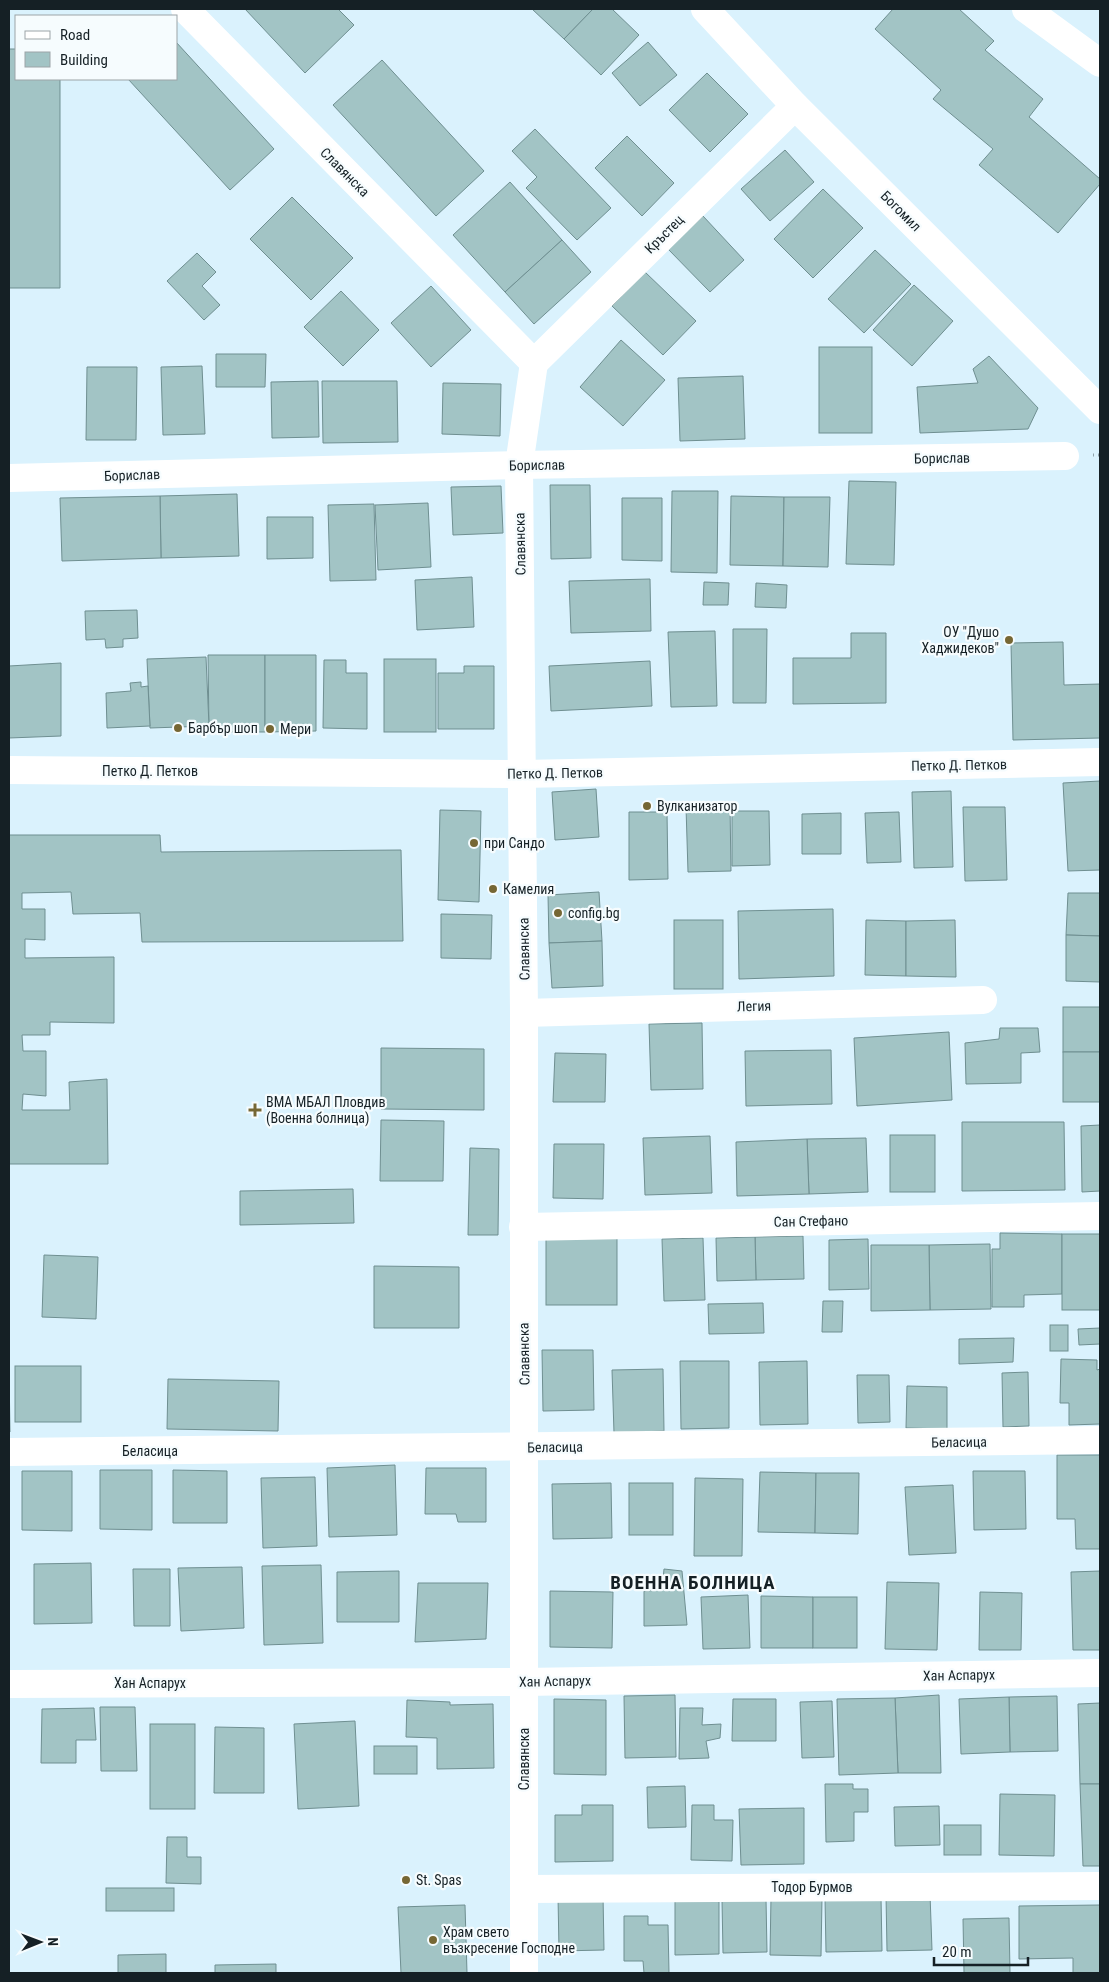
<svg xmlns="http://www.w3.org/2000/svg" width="1109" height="1982" viewBox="0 0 1109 1982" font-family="'Roboto Condensed',sans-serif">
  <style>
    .building { fill: #a2c4c5; stroke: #6f8f91 }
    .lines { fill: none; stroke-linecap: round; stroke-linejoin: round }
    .path { stroke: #90a3ac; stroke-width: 3; stroke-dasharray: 1 4; stroke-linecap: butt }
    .minor { stroke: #fff; stroke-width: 28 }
    .poi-dot { fill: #766734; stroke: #f6fcfe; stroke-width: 2 }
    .labels { text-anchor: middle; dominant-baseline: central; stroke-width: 4.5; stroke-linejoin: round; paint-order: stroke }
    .street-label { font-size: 14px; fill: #152025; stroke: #f6fcfe }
    .poi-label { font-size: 14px; fill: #152025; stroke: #f6fcfe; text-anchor: start }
    .district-label { font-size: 19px; font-weight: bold; letter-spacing: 1px; fill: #152025; stroke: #f6fcfe }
  </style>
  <rect width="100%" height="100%" fill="#daf2fd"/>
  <g class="building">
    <polygon points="245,9 338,9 354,25 305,73"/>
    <polygon points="532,9 593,9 564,39"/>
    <polygon points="593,9 612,9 639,35 601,75 564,39"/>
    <polygon points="893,9 959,9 994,41 985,50 1043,99 1029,117 1100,179 1100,184 1058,233 979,165 993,149 933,99 941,90 875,29"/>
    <polygon points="176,42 274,149 230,190 128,79 176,79"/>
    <polygon points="648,42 677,75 640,106 612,73"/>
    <polygon points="9,49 16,49 16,79 60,79 60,288 9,288"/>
    <polygon points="382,60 484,171 436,216 333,105"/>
    <polygon points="707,73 748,114 710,152 669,110"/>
    <polygon points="535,129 611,208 577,240 526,188 537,177 512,151"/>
    <polygon points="627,136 674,183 642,216 595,168"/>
    <polygon points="785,150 814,182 770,221 741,189"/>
    <polygon points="510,182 562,240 505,292 453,235"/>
    <polygon points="823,189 863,228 813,278 774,239"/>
    <polygon points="292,197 353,258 311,300 250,239"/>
    <polygon points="703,216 744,260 710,292 668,249"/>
    <polygon points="562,240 591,272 534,324 505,292"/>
    <polygon points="875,250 911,284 864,333 828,299"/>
    <polygon points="197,253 216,272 202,286 220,305 204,320 167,281"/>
    <polygon points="645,272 696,321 663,355 612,306"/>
    <polygon points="914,285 953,321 912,366 873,330"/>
    <polygon points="431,286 471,330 431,367 391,323"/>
    <polygon points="341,291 379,330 343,366 304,327"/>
    <polygon points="621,340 665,380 623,426 580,387"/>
    <rect x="819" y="347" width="53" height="86"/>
    <polygon points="216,354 266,354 265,387 216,387"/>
    <polygon points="989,356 1038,408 1028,429 920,433 917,387 978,383 973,369"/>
    <polygon points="202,366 205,434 163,435 161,367"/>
    <polygon points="87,367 137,367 136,440 86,440"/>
    <polygon points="743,376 745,439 680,441 678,378"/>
    <polygon points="318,381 319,437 272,438 271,382"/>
    <polygon points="322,381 397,381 398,442 323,443"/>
    <polygon points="443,383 501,384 500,436 442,434"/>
    <polygon points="849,481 896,482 894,565 846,564"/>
    <polygon points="550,485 590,485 591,558 551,559"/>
    <polygon points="501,486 503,533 453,535 451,487"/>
    <polygon points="672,491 718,491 717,573 671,572"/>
    <polygon points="237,494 239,556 161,558 160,496"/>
    <polygon points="160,496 161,558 62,561 60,498"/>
    <polygon points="731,496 784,497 783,566 730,565"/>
    <polygon points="784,497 830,497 828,567 783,566"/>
    <polygon points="622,498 662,498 662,561 622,560"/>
    <polygon points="428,503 431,567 378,570 375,505"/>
    <polygon points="374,504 376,580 330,581 328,505"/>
    <polygon points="267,517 313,517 313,558 267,559"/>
    <polygon points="472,577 474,627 417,630 415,580"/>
    <polygon points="650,579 651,631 571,633 569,581"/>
    <polygon points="704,582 729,583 728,605 703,605"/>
    <polygon points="756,583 787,585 786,608 755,607"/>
    <polygon points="137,610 138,638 123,639 123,647 106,648 105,639 86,640 85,611"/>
    <polygon points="733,629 767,629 766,703 733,703"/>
    <polygon points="715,631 717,706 671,707 668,632"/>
    <polygon points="851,633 886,633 886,703 793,704 793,658 851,658"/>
    <polygon points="1063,642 1064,685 1100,684 1100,738 1013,740 1011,643"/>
    <polygon points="208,655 265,655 265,732 209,732"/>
    <polygon points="265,655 316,655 316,731 265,732"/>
    <polygon points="206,657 209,726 150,728 147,659"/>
    <rect x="384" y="659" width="52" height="73"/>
    <polygon points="324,660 346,660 346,673 367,673 367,729 323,728"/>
    <polygon points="650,661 652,706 551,711 549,666"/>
    <polygon points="61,663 61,736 9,738 9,666"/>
    <polygon points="464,666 494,666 494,729 438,729 438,673 464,673"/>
    <polygon points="141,682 141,687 148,686 150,726 107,728 106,693 131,691 130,683"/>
    <polygon points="1100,781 1100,870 1068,871 1063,783"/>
    <polygon points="596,789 599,837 555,840 552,792"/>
    <polygon points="951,791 953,867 914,868 912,792"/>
    <polygon points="730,806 731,871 688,872 686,807"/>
    <polygon points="963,807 1005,807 1007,880 965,881"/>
    <polygon points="440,810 481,811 479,902 438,900"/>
    <polygon points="732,811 769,811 770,865 732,866"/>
    <polygon points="629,812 667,812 668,879 629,880"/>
    <polygon points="899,812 901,862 867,863 865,813"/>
    <polygon points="841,813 841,854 802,854 802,814"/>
    <polygon points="9,835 160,835 161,852 401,850 403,941 142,942 140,913 73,914 71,892 22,893 22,909 45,909 45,940 25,939 25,958 114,957 114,1023 50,1022 50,1035 22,1035 23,1051 46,1051 46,1096 23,1094 22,1110 70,1110 69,1082 107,1079 108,1164 9,1164"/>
    <polygon points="599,892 602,941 549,943 548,895"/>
    <polygon points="1068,893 1100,893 1100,936 1066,935"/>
    <polygon points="833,909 834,976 739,979 738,911"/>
    <polygon points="441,914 492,915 491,959 441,958"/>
    <rect x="674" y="920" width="49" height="69"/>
    <polygon points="866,920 906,921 906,976 865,975"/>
    <polygon points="955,920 956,977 906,976 906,921"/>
    <polygon points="1066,935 1100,936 1100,982 1066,981"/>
    <polygon points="602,941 603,986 552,988 549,943"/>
    <rect x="1063" y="1007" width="37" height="45"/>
    <polygon points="702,1023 703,1089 651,1090 649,1024"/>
    <polygon points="1000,1028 1038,1028 1040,1052 1021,1053 1021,1083 966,1084 965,1043 999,1039"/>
    <polygon points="949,1032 952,1100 857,1106 854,1038"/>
    <polygon points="381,1048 484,1049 484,1110 381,1109"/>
    <polygon points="831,1050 832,1104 746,1106 745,1051"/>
    <rect x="1063" y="1052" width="37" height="50"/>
    <polygon points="555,1053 606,1054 605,1102 553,1102"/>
    <polygon points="381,1120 444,1121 443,1181 380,1181"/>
    <polygon points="962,1122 1064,1122 1065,1190 962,1191"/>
    <polygon points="1100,1125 1100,1191 1082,1192 1081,1126"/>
    <rect x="890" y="1135" width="45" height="57"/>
    <polygon points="710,1136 712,1193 645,1195 643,1138"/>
    <polygon points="866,1138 868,1192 809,1194 807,1139"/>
    <polygon points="807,1139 809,1194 737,1196 736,1142"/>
    <polygon points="554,1144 604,1144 603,1199 553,1198"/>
    <polygon points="470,1148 499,1149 498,1235 468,1235"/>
    <polygon points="353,1189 354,1223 240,1225 240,1191"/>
    <polygon points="1000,1233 1062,1234 1062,1294 1024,1295 1024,1307 992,1307 992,1249 1000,1249"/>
    <rect x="1062" y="1234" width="38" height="76"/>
    <polygon points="803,1236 804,1279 756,1280 755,1237"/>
    <polygon points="755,1237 756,1280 717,1281 716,1238"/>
    <rect x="546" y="1238" width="71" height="67"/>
    <polygon points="703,1238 705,1300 664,1301 662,1239"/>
    <polygon points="868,1239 869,1289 829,1290 829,1240"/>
    <polygon points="990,1244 991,1309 930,1310 929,1245"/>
    <polygon points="871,1245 929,1245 930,1310 871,1311"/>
    <polygon points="44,1255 98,1257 96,1319 42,1317"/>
    <polygon points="374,1266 459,1267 459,1328 374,1328"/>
    <polygon points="823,1301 843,1301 842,1332 822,1332"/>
    <polygon points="763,1303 764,1333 709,1334 708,1304"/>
    <rect x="1050" y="1325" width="18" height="26"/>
    <polygon points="1100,1328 1100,1344 1079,1345 1078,1329"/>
    <polygon points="1014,1338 1013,1362 959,1364 959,1339"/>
    <polygon points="542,1350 593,1350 594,1410 543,1411"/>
    <polygon points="1061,1359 1097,1360 1097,1370 1100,1369 1100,1424 1069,1425 1069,1403 1060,1403"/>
    <polygon points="680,1361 729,1361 729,1428 681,1429"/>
    <polygon points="807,1361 808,1424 760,1425 759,1362"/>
    <rect x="15" y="1366" width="66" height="56"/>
    <polygon points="663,1369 664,1431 614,1433 612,1370"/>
    <polygon points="9,1372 10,1432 9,1432"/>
    <polygon points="1028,1372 1029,1426 1003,1427 1002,1373"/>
    <polygon points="857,1375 889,1375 890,1422 858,1423"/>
    <polygon points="168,1379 279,1381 278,1431 167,1429"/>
    <polygon points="907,1386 947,1387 947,1429 906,1428"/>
    <polygon points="1057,1455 1100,1455 1100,1549 1076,1549 1075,1519 1057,1519"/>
    <polygon points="395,1465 397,1535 329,1537 327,1468"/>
    <polygon points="426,1468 486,1468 486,1522 458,1522 456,1514 425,1514"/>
    <polygon points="100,1470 152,1470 152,1530 100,1529"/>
    <polygon points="173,1470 227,1471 227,1523 173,1523"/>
    <polygon points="22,1471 72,1471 72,1531 22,1530"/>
    <polygon points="973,1471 1025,1471 1026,1529 974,1530"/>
    <polygon points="760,1472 816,1473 815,1533 758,1532"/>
    <polygon points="816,1473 859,1473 858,1534 815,1533"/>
    <polygon points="315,1477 317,1546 263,1548 261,1478"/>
    <polygon points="695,1478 743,1479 742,1556 694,1556"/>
    <polygon points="611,1483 612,1538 553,1539 552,1484"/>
    <rect x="629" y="1483" width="44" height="52"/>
    <polygon points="953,1485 956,1553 909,1555 905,1487"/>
    <polygon points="91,1563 92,1623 34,1624 34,1564"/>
    <polygon points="321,1565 323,1643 264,1645 262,1566"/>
    <polygon points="242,1567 244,1628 181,1631 178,1568"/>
    <polygon points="133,1569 170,1569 170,1626 134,1626"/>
    <polygon points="664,1569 682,1571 687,1625 644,1626 644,1591 662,1590"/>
    <polygon points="399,1571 399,1622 337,1622 337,1572"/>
    <polygon points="1100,1571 1100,1650 1073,1650 1071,1572"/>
    <polygon points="887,1582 939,1583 937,1650 885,1649"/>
    <polygon points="418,1583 488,1583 486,1639 415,1642"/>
    <polygon points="550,1591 613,1592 612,1648 550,1647"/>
    <polygon points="980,1592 1022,1593 1021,1650 979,1650"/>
    <polygon points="748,1595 750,1648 703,1649 701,1597"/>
    <polygon points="761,1596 813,1597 813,1648 761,1648"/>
    <rect x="813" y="1597" width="44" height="51"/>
    <polygon points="675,1695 676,1757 625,1758 624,1696"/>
    <polygon points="939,1695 941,1773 898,1773 895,1698"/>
    <polygon points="1057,1696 1058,1751 1010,1752 1009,1697"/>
    <polygon points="1009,1697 1010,1752 961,1754 959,1699"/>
    <polygon points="895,1698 898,1773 839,1775 837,1699"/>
    <polygon points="554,1699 606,1700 606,1775 554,1774"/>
    <polygon points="733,1699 776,1699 776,1741 732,1741"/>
    <polygon points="407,1700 450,1702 450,1705 493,1704 494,1768 437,1769 437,1738 406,1737"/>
    <polygon points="832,1701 834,1757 802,1758 800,1702"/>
    <polygon points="1100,1703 1100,1784 1080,1784 1078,1704"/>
    <polygon points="100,1707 135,1707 137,1771 101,1771"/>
    <polygon points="94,1708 96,1740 76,1740 76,1763 41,1763 42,1709"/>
    <polygon points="680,1708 703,1708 702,1725 721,1724 720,1738 706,1741 709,1758 679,1759"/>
    <polygon points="355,1721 359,1806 298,1809 294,1724"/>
    <rect x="150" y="1724" width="45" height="85"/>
    <polygon points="215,1727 264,1728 264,1793 214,1793"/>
    <rect x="374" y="1746" width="43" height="28"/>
    <polygon points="825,1784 853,1784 853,1789 868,1789 868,1812 854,1812 854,1841 826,1842"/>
    <polygon points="1080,1784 1100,1784 1100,1866 1083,1866"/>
    <polygon points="685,1786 686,1827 648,1828 647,1787"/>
    <polygon points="1000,1794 1055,1795 1054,1856 999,1855"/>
    <polygon points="582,1805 613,1805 613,1861 555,1862 555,1815 582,1815"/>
    <polygon points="692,1805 714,1805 714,1820 733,1820 732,1861 691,1860"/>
    <polygon points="939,1806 940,1845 895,1846 894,1807"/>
    <polygon points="804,1808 804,1864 741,1865 739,1809"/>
    <rect x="944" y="1825" width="37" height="30"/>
    <polygon points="167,1837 187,1837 187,1857 201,1857 201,1884 166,1883"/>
    <rect x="106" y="1888" width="68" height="23"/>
    <polygon points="930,1894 932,1950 887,1951 886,1895"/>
    <polygon points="603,1895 604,1950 559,1951 558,1896"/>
    <polygon points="771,1897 822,1898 821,1956 770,1955"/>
    <polygon points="881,1897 882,1951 826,1952 825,1898"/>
    <polygon points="766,1899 767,1952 723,1953 722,1900"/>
    <polygon points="675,1900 719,1900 719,1954 675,1955"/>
    <polygon points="465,1905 467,1973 401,1973 398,1907"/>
    <polygon points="1100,1905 1100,1973 1073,1973 1073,1958 1019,1959 1019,1906"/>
    <polygon points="624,1916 648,1916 648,1925 668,1925 669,1973 644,1973 643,1961 624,1961"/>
    <polygon points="1009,1918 1010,1973 964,1973 963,1919"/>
    <polygon points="166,1954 166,1973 118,1973 118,1955"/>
    <polygon points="276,1964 276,1973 215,1973 215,1965"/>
  </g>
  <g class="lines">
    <polyline class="path" points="1093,455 1100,455"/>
    <g class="minor">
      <polyline points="185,9 534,363"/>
      <polyline points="705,9 795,106 1100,410"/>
      <polyline points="1026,9 1100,63"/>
      <polyline points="534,363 795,106"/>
      <polyline points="9,478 519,465 1065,456"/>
      <polyline points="9,770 522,774 1100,762"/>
      <polyline points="524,1013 983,1000"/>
      <polyline points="523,1227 1100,1216"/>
      <polyline points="9,1452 1100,1440"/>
      <polyline points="9,1684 523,1682 1100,1673"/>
      <polyline points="524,1889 1100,1886"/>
      <polyline points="524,1973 524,1013 519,465 534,363"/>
    </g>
  </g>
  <g class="poi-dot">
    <circle cx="1009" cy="640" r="5"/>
    <circle cx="178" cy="728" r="5"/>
    <circle cx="270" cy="729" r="5"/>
    <circle cx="647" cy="806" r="5"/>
    <circle cx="474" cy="843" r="5"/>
    <circle cx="493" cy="889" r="5"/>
    <circle cx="558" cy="913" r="5"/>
    <path d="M252.5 1102.5h5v5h5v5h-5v5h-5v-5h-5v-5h5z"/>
    <circle cx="406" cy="1880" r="5"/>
    <circle cx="433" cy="1940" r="5"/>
  </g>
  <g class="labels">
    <g class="street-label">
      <text transform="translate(345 172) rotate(45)">Славянска</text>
      <text transform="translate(901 211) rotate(45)">Богомил</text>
      <text transform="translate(664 234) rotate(-45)">Кръстец</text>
      <text transform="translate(942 458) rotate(-1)">Борислав</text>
      <text transform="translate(537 465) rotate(-1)">Борислав</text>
      <text transform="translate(132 475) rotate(-2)">Борислав</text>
      <text transform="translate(520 544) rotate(-91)">Славянска</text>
      <text transform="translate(959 765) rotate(-1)">Петко Д. Петков</text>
      <text x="150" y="771">Петко Д. Петков</text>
      <text transform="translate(555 773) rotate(-1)">Петко Д. Петков</text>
      <text transform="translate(524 949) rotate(-91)">Славянска</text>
      <text transform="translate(754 1006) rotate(-2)">Легия</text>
      <text transform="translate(811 1221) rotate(-1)">Сан Стефано</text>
      <text transform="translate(524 1354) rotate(-91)">Славянска</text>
      <text transform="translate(959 1442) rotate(-1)">Беласица</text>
      <text transform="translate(555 1447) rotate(-1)">Беласица</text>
      <text x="150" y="1451">Беласица</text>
      <text transform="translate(959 1675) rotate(-1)">Хан Аспарух</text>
      <text transform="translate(555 1681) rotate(-1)">Хан Аспарух</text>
      <text x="150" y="1683">Хан Аспарух</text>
      <text transform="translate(524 1759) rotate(-90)">Славянска</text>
      <text x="812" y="1887">Тодор Бурмов</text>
    </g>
    <g class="poi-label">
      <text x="999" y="632" text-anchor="end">ОУ "Душо<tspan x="999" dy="16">Хаджидеков"</tspan></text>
      <text x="188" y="728">Барбър шоп</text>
      <text x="280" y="729">Мери</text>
      <text x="657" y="806">Вулканизатор</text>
      <text x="484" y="843">при Сандо</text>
      <text x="503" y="889">Камелия</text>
      <text x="568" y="913">config.bg</text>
      <text x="266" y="1102">ВМА МБАЛ Пловдив<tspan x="266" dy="16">(Военна болница)</tspan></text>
      <text x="416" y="1880">St. Spas</text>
      <text x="443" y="1932">Храм свето<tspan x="443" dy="16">възкресение Господне</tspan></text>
    </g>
    <g class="district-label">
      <text x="693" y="1582">ВОЕННА БОЛНИЦА</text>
    </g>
  </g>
  <rect width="1109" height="1982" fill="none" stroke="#152025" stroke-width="20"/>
  <rect x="15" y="15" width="162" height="65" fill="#f6fcfe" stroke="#9ca4a7"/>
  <rect x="25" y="31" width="25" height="8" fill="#ffffff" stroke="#9ca4a7"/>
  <text x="60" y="40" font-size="15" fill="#152025">Road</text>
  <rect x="25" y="52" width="25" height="15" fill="#a2c4c5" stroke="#9ca4a7"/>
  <text x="60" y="65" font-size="15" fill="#152025">Building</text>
  <g transform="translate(40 1942) rotate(89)" stroke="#f6fcfe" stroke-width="4" paint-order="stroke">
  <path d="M0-4L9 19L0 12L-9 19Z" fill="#152025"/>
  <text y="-8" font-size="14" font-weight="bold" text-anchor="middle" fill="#152025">N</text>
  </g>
  <path d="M934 1957v8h94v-8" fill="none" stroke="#152025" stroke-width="2.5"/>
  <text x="942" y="1957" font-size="15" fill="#152025" stroke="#f6fcfe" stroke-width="4" paint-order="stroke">20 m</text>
</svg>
